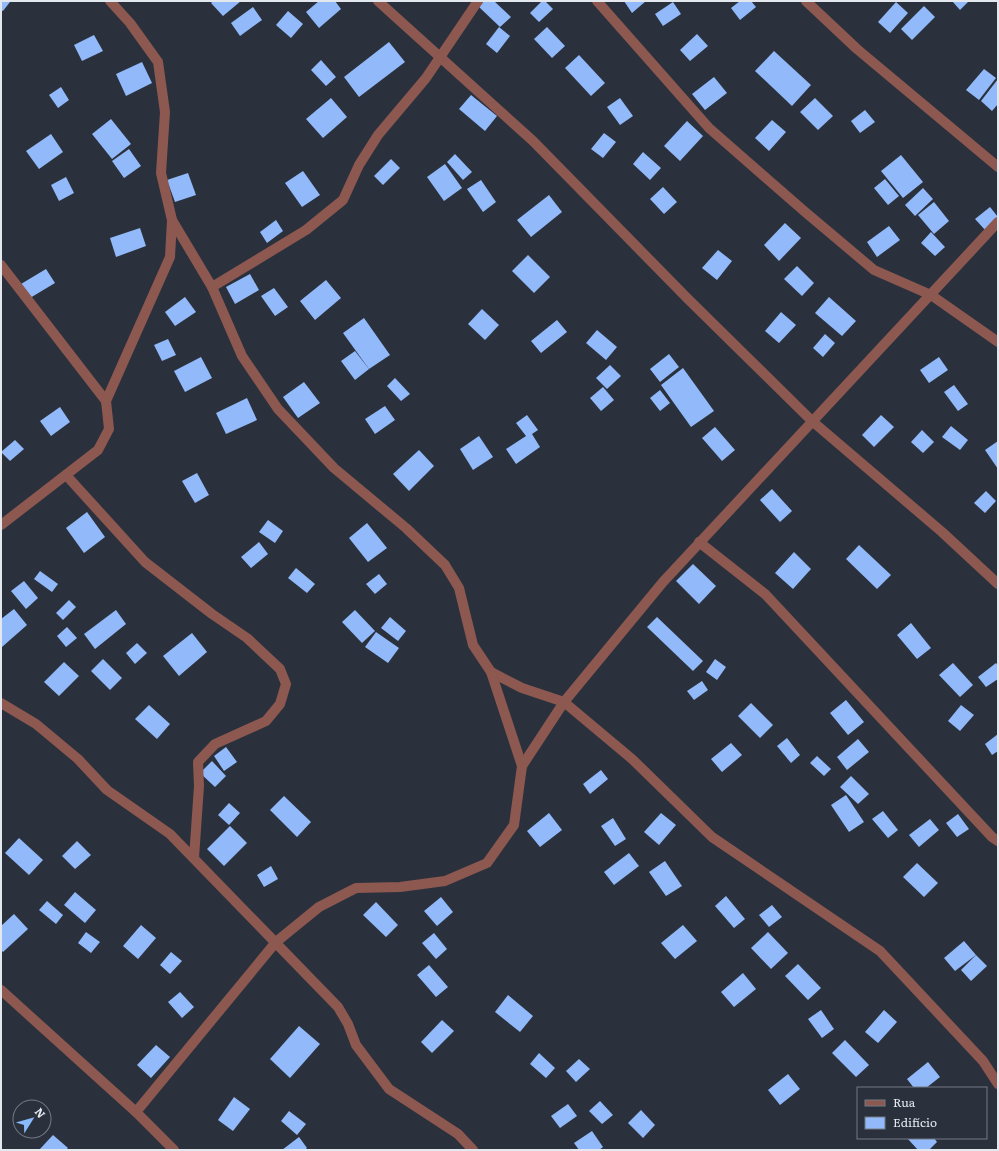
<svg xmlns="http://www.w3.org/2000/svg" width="999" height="1151" viewBox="0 0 999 1151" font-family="Literata,serif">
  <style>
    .building { fill: #92bafa }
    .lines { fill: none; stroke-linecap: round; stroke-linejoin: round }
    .minor { stroke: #8d5850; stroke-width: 10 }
  </style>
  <rect width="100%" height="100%" fill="#2a313d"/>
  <g class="building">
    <polygon points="1,1 10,2 3,11 1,10"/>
    <polygon points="213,1 241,1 223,16 211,3"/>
    <polygon points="319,1 335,1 341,9 319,28 306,12"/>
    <polygon points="484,1 494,1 511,17 500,27 479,7"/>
    <polygon points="542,1 545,1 553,9 539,22 530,13"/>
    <polygon points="624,1 646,1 632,13"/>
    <polygon points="740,1 751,1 756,7 740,20 731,8"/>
    <polygon points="952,1 969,1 960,10"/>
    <polygon points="673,2 681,14 663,26 655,14"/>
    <polygon points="896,2 908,13 890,33 878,22"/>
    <polygon points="924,6 935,17 912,40 901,29"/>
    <polygon points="253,7 262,20 240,36 231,23"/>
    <polygon points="288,11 303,24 291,38 276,25"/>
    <polygon points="499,27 510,36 497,53 486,44"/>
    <polygon points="547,27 565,46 552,58 534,39"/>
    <polygon points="697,34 708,46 690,61 680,50"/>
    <polygon points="94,35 103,51 82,61 74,45"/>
    <polygon points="389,42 405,62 359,97 344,77"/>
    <polygon points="774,51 811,85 792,106 755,71"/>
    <polygon points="579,55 605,83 591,96 565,68"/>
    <polygon points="321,60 336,77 326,86 311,70"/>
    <polygon points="142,62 152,83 126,96 116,74"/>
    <polygon points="984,69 996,78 979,100 966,90"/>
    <polygon points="714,77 727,93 705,110 692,94"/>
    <polygon points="998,79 998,104 992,111 981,101"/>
    <polygon points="61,87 69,100 58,108 49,95"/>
    <polygon points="471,95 497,116 485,131 459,109"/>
    <polygon points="331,98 347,117 323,138 306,119"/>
    <polygon points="620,98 633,116 620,125 607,107"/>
    <polygon points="815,98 833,116 818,130 800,112"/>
    <polygon points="865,110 875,122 860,133 851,121"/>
    <polygon points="111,119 131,144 112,159 92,134"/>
    <polygon points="772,120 786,132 769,151 755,138"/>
    <polygon points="687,121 703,136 680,161 664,146"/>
    <polygon points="604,133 616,142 603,158 591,149"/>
    <polygon points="51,134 63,152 39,169 26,151"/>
    <polygon points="129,149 141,166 124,178 112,161"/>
    <polygon points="643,152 661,168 650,180 633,164"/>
    <polygon points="455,154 472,172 463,180 447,162"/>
    <polygon points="901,155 923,182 903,198 881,171"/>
    <polygon points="391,159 400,168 383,185 374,176"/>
    <polygon points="445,164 462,188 444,201 427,177"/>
    <polygon points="303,171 320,195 302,207 285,183"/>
    <polygon points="188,173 196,195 175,202 167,180"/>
    <polygon points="66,177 74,193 59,201 51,185"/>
    <polygon points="885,179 899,196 888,205 874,188"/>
    <polygon points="481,180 496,202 483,212 467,189"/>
    <polygon points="663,187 677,202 664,214 650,199"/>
    <polygon points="923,188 933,199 915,216 905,205"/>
    <polygon points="549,195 562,212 531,237 517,220"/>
    <polygon points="934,202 949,221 934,234 918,215"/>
    <polygon points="990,207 998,217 998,221 986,231 975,219"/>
    <polygon points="276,220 283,231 267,243 260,232"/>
    <polygon points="785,223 801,238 779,261 764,245"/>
    <polygon points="889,226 900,240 877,257 867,242"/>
    <polygon points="140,228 146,246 116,257 110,238"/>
    <polygon points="931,232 945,247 935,256 921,243"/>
    <polygon points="718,250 732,261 717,280 702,268"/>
    <polygon points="528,255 550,277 534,293 512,271"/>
    <polygon points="797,266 814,283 802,296 784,279"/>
    <polygon points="46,269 55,283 30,298 21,284"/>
    <polygon points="250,274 259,290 235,304 226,287"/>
    <polygon points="326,280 341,298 315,320 300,301"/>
    <polygon points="274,288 288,307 275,316 261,296"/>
    <polygon points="185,297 196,312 175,326 165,312"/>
    <polygon points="829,297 856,321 842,336 815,313"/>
    <polygon points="482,309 499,325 485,340 468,324"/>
    <polygon points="781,312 796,325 779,343 765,331"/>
    <polygon points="364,318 390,355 369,369 343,333"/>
    <polygon points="557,320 567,332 541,353 531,341"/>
    <polygon points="597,330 617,347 606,360 586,343"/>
    <polygon points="825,334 835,343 823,357 813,348"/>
    <polygon points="168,339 176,355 162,361 154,345"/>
    <polygon points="355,351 369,369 355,380 341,361"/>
    <polygon points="669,354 679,367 660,382 650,369"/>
    <polygon points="201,357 212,378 185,392 174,371"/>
    <polygon points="939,357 948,370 929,383 920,370"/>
    <polygon points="610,365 621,376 607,389 596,378"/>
    <polygon points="683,368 714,411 691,427 661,385"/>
    <polygon points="395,378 410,394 401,401 387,386"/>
    <polygon points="304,382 320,403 298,418 283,397"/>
    <polygon points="954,385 968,404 958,411 944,392"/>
    <polygon points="603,387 614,400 601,411 590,398"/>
    <polygon points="660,390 670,403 660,411 650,398"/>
    <polygon points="247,398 257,420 226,434 216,413"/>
    <polygon points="385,406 395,420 375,434 365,419"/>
    <polygon points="60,407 70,422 51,436 40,421"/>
    <polygon points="527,415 538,430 532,434 540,447 516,464 506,449 526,436 516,423"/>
    <polygon points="881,415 894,427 874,447 862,435"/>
    <polygon points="951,426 968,440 960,450 942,437"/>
    <polygon points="715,427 735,450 722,461 702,438"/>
    <polygon points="922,430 934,442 923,453 911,442"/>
    <polygon points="479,436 493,457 473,470 460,449"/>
    <polygon points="15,440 24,449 10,461 1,452"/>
    <polygon points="998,441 998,469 985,450"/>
    <polygon points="419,450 434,466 409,491 393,474"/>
    <polygon points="197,473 209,495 195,503 182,481"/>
    <polygon points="772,489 792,511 780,522 760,500"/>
    <polygon points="986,491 996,501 985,513 974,503"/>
    <polygon points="87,512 105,537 84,553 66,528"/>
    <polygon points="268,520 283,531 275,543 259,532"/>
    <polygon points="367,523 387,548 368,562 349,538"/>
    <polygon points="259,542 268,554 251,568 241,557"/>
    <polygon points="859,545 891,575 877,589 846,559"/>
    <polygon points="794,552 811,569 793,589 775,573"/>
    <polygon points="693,564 716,586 699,604 676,581"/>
    <polygon points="296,568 315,584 307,593 288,578"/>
    <polygon points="40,571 58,584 52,592 34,579"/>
    <polygon points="379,574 387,584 375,594 366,584"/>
    <polygon points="24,581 38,598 26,609 11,591"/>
    <polygon points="69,600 76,607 63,620 56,613"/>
    <polygon points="14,609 27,625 2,647 1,619"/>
    <polygon points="116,610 126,624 95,649 84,634"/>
    <polygon points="355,610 375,631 362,643 342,622"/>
    <polygon points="390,617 406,631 398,641 381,628"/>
    <polygon points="657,617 703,661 693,671 647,627"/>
    <polygon points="911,623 931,648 917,659 897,635"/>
    <polygon points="67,627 77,638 66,647 57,636"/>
    <polygon points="376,632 399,648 388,663 365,647"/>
    <polygon points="192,633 207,652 179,676 163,656"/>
    <polygon points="137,643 147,653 135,664 126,653"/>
    <polygon points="103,659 122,678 110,690 91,671"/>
    <polygon points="715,659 726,667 717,680 706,672"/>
    <polygon points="64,662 79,676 59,696 44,682"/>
    <polygon points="953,663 973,685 960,697 939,675"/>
    <polygon points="996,663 998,666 998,679 986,687 978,677"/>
    <polygon points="702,681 708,690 694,700 687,691"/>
    <polygon points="846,700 864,722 848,735 830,713"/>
    <polygon points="751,703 773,725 760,738 738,716"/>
    <polygon points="149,705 170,724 157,739 135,719"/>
    <polygon points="961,705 974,715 960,731 948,721"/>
    <polygon points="998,734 998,751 992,755 985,744"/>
    <polygon points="787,738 800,755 791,763 777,746"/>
    <polygon points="858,739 869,752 847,770 837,757"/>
    <polygon points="731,743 742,755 722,772 711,759"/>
    <polygon points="226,747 237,762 224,771 214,756"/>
    <polygon points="817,756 831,769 824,776 810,763"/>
    <polygon points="212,761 226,776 215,787 200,773"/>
    <polygon points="601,770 608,779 590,794 583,784"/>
    <polygon points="851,776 869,794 858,804 840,787"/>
    <polygon points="846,795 864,822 849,832 831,805"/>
    <polygon points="284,796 311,822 297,837 270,810"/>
    <polygon points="229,803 240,813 229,825 218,815"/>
    <polygon points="883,811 898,830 888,838 872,819"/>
    <polygon points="549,813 562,830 540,847 527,831"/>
    <polygon points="661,813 676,825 659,845 644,832"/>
    <polygon points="958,814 969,829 957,837 946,823"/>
    <polygon points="613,818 626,839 615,846 601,826"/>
    <polygon points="930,819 939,830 919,847 909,835"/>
    <polygon points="230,826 247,843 224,866 207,849"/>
    <polygon points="19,838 43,860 29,875 5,853"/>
    <polygon points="77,841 91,855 75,869 62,856"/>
    <polygon points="629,853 639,866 614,885 604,872"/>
    <polygon points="665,861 682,886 666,896 649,872"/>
    <polygon points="917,863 938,883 924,897 903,877"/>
    <polygon points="271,866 278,879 264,887 257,875"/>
    <polygon points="75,892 96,910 85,923 64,905"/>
    <polygon points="726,896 745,919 734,928 715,906"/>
    <polygon points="441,897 453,912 437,926 424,911"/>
    <polygon points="47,901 63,915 56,924 39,910"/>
    <polygon points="376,902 398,925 386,937 363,915"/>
    <polygon points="772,905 782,917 769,927 759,915"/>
    <polygon points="14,914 28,929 3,952 1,950 1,926"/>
    <polygon points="141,925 156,938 138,959 123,946"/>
    <polygon points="683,925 697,941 675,959 661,943"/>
    <polygon points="86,932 100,942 91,953 78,943"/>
    <polygon points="768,932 788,953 771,969 751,948"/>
    <polygon points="434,933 447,949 436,959 422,943"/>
    <polygon points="964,941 976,955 955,971 944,958"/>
    <polygon points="171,952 182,961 170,974 160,965"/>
    <polygon points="976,955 987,966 971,981 961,970"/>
    <polygon points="798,964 821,988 808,1000 785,976"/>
    <polygon points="429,965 448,987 436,997 417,975"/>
    <polygon points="743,973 756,989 734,1007 721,992"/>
    <polygon points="180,992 194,1007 182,1018 168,1002"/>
    <polygon points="508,995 533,1016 520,1032 495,1012"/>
    <polygon points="821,1010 834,1029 822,1038 808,1019"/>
    <polygon points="884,1010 897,1022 878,1043 865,1032"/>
    <polygon points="442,1020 454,1031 432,1053 421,1042"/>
    <polygon points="299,1026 320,1044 290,1078 270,1059"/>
    <polygon points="845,1040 869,1065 856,1077 832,1053"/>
    <polygon points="156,1045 170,1057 151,1078 137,1065"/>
    <polygon points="539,1053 555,1068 546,1078 530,1064"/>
    <polygon points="579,1059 590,1069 576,1082 566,1071"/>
    <polygon points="928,1062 940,1077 926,1088 914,1088 907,1079"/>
    <polygon points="788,1074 800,1089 780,1105 768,1090"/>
    <polygon points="234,1097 250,1109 233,1131 218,1120"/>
    <polygon points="600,1101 613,1115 602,1124 589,1111"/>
    <polygon points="568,1104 577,1116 560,1128 551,1116"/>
    <polygon points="641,1110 655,1125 643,1138 628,1123"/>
    <polygon points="289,1111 306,1124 297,1135 281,1121"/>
    <polygon points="592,1131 603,1147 599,1150 579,1150 574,1143"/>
    <polygon points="53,1135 68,1148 66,1150 39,1150"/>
    <polygon points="299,1137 307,1148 305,1150 282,1150"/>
    <polygon points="907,1138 934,1138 937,1142 929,1150 918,1150"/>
  </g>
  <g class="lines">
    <g class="minor">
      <polyline points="378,1 533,141 688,299 812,421 942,532 998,584"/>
      <polyline points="597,1 709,128 804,211 874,270 931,295 998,342"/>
      <polyline points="806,1 857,49 998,167"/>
      <polyline points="1,265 106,401"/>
      <polyline points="212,287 306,230 343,200 359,165 378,135 426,78 478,1"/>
      <polyline points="66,475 145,562 212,614 247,638 280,669 286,684 280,704 266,721 215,744 198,762 199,786 194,858"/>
      <polyline points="1,525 98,450 109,429 106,401 170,257 172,220 161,173 165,112 158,62 130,23 110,1"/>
      <polyline points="699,542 765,594 992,837 998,841"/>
      <polyline points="491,672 522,688 564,702 632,759 712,837 880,951 983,1061 998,1084"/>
      <polyline points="1,703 36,724 78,759 107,790 170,834 338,1007 348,1024 356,1045 389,1089 458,1134 473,1150"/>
      <polyline points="522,766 564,702 663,582 998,222"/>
      <polyline points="1,990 136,1112 174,1150"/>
      <polyline points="136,1112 276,942 319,907 356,888 400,887 445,881 487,863 514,825 522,766 491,672 473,645 459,588 445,565 406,528 334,468 278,409 242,356 212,287 172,220"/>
    </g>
  </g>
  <rect width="999" height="1151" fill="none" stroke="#e3e8ef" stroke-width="4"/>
  <rect x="857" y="1087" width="130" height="52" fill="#2a313d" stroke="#747a84"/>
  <rect x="865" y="1100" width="20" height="6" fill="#8d5850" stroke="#747a84"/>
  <text x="893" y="1107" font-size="12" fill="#e3e8ef">Rua</text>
  <rect x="865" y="1117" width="20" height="12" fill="#92bafa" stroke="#747a84"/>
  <text x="893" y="1127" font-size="12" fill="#e3e8ef">Edifício</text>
  <g transform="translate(32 1119) rotate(53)"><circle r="19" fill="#2a313d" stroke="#747a84"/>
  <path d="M0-3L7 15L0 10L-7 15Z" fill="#89bafc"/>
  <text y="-6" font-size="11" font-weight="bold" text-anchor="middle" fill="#e3e8ef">N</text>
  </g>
</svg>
